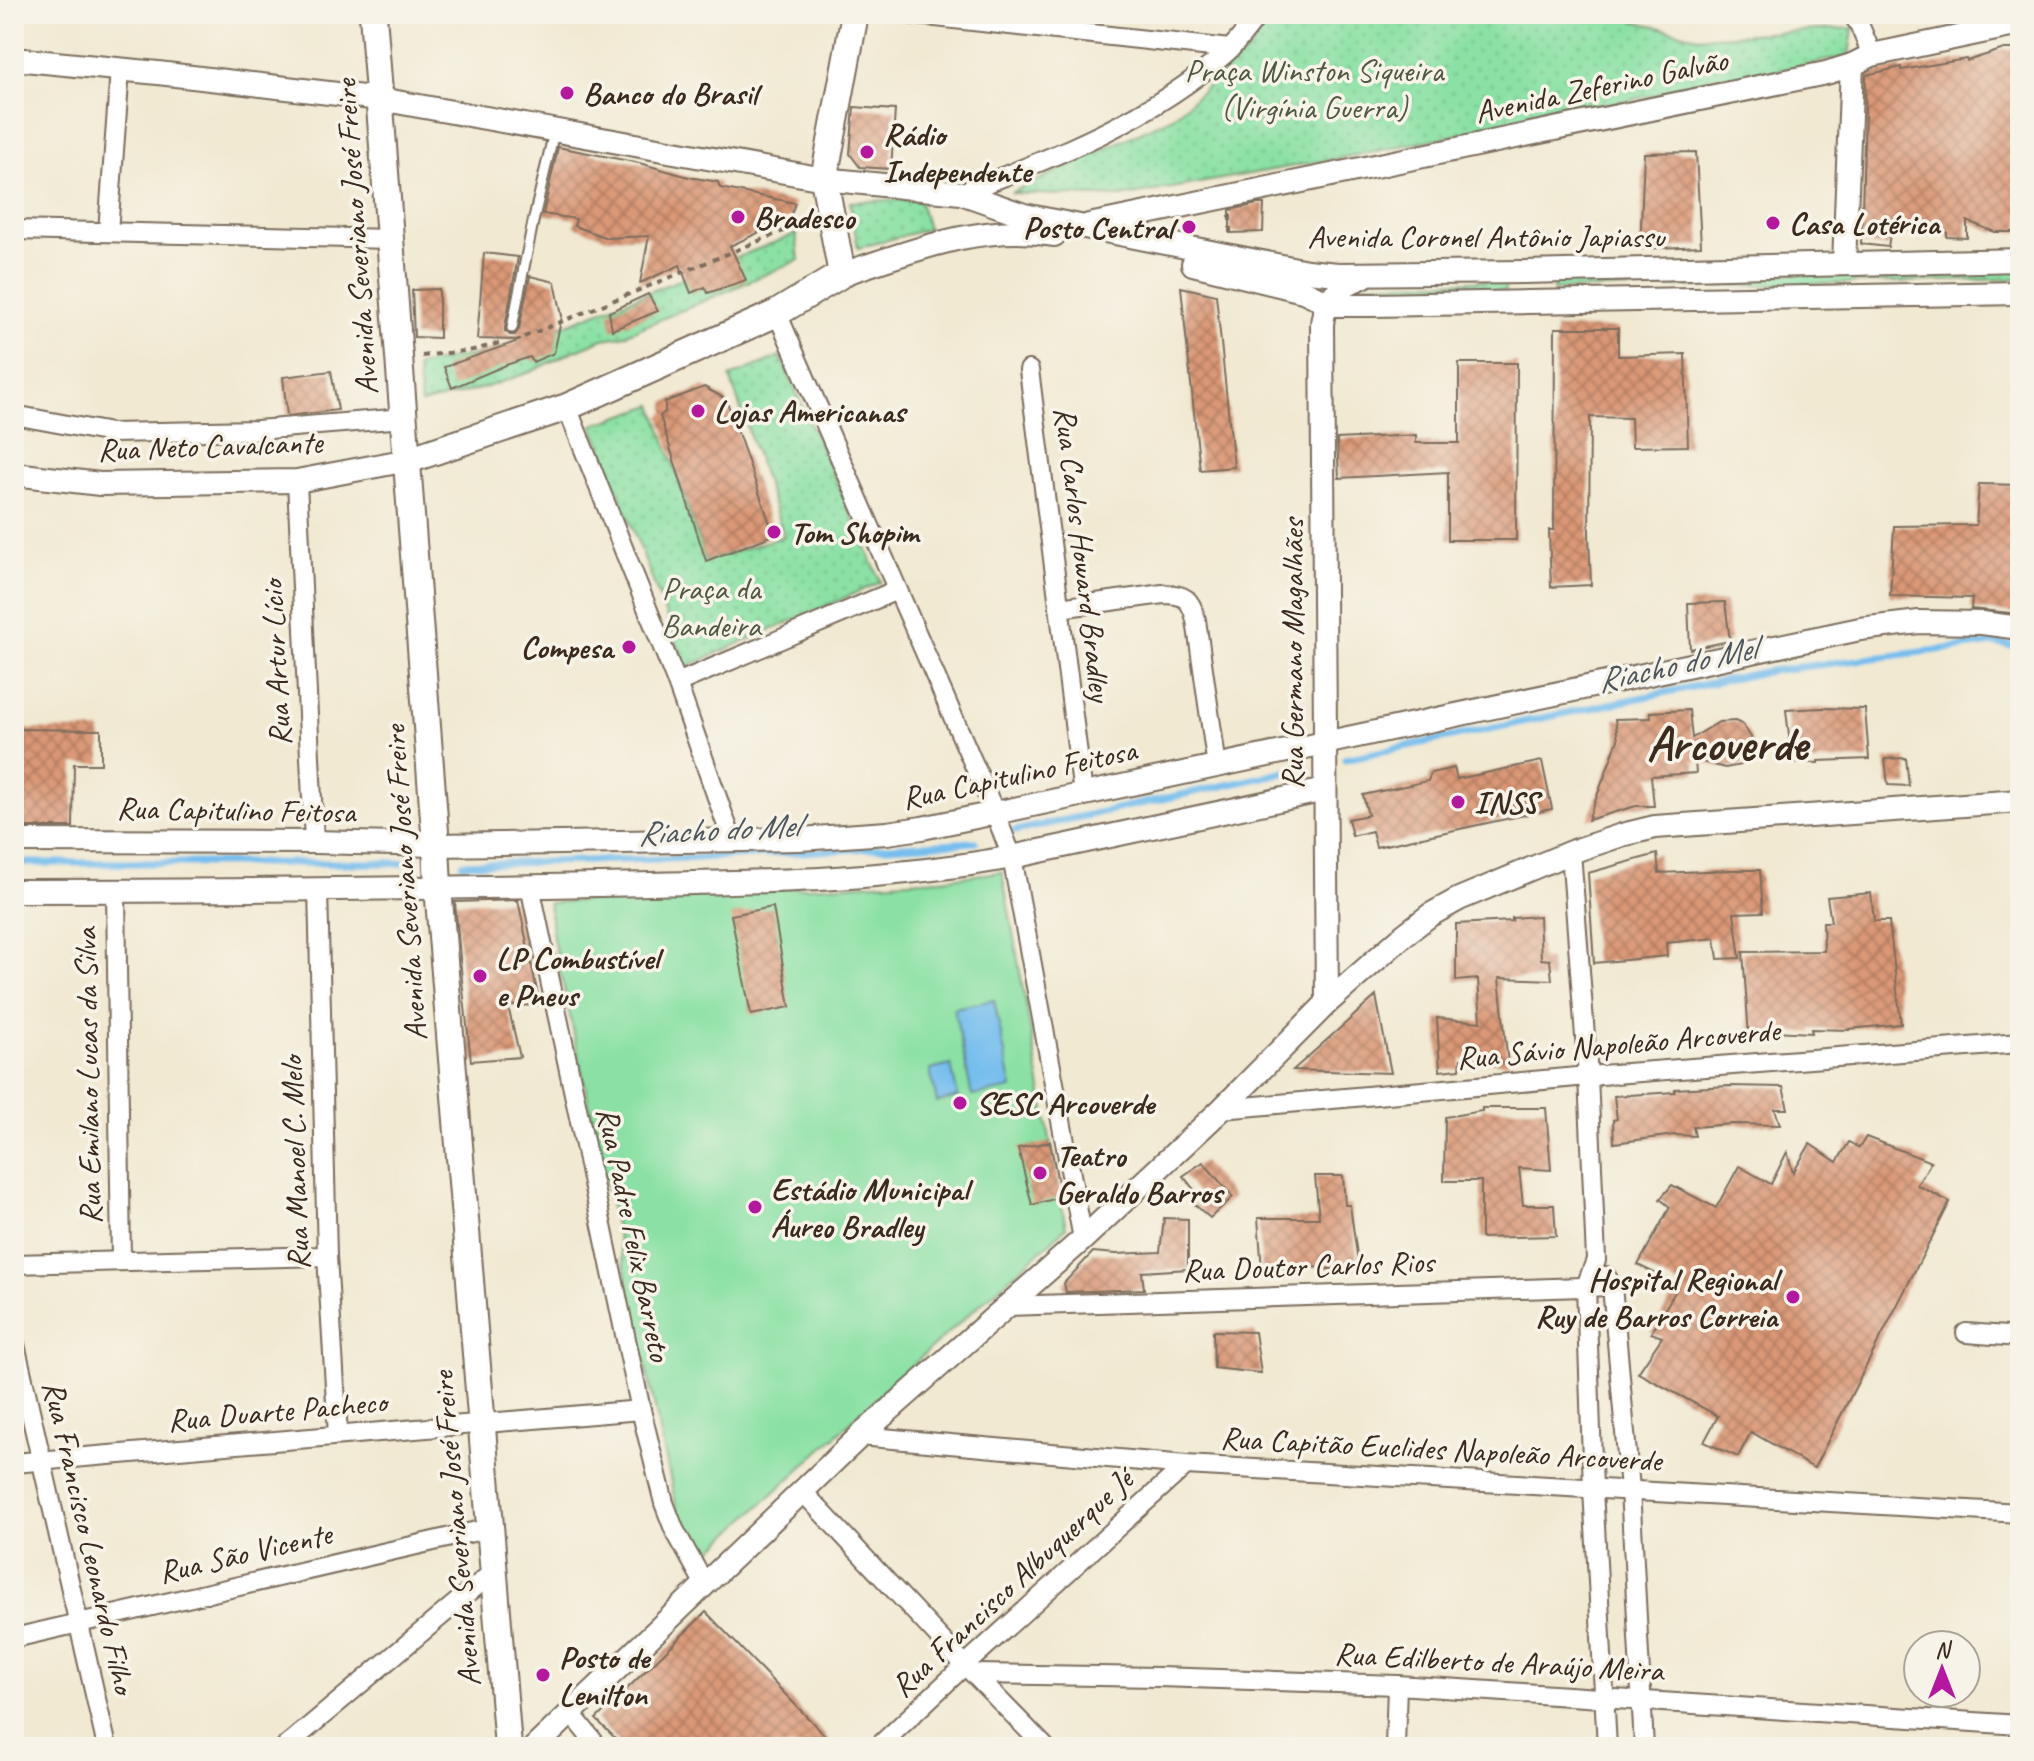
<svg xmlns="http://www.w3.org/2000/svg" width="2034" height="1761" viewBox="0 0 2034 1761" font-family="Caveat,sans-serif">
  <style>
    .grass { fill: #8be1a5; stroke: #638662; stroke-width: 2 }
    .park { fill: url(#park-dots); stroke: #638662; stroke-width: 2 }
    .water { fill: #76beee; stroke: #587486; stroke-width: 2 }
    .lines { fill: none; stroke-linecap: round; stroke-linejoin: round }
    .stream { stroke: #76beee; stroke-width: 7 }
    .building { fill: url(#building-cross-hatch) }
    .service-casing { stroke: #7b6d5d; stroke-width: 13 }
    .minor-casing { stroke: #7b6d5d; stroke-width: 22 }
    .tertiary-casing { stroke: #7b6d5d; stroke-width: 26 }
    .secondary-casing { stroke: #7b6d5d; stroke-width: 30 }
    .path { stroke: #7b6d5d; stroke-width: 4; stroke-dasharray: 6 6; stroke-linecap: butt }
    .service { stroke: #fff; stroke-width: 9 }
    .minor { stroke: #fff; stroke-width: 18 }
    .tertiary { stroke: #fff; stroke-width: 22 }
    .secondary { stroke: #fff; stroke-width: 26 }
    .poi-dot { fill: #b5179e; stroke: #f7f3e8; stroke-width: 3 }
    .labels { text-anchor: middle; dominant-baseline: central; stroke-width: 7; stroke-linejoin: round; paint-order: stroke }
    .park-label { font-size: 32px; fill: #4f5840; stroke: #f7f3e8 }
    .street-label { font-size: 32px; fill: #3b2a1e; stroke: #f7f3e8 }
    .poi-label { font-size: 32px; font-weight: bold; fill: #3b2a1e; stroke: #f7f3e8; text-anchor: start }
    .water-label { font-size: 34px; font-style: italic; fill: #4d565c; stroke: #f7f3e8 }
    .town-label { font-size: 48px; font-weight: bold; fill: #3b2a1e; stroke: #f7f3e8 }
  </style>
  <defs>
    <pattern id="park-dots" width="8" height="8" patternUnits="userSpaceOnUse" patternTransform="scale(2)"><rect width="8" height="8" fill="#8be1a5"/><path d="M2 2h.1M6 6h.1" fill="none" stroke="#79c18e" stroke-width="1.8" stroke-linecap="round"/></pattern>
    <pattern id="building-cross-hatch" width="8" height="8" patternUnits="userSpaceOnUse" patternTransform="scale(2)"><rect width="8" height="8" fill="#da9877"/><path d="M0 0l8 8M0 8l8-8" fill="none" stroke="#b27c61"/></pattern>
  </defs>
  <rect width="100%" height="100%" fill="#f7f3e8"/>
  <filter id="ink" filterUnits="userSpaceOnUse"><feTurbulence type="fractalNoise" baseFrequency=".0125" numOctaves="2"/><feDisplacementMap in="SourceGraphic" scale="16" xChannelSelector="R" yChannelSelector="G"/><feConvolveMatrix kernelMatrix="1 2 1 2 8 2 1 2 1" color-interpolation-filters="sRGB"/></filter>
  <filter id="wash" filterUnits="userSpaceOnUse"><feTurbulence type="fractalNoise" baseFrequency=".006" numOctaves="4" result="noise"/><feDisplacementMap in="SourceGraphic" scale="32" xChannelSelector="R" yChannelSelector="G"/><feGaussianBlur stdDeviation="1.8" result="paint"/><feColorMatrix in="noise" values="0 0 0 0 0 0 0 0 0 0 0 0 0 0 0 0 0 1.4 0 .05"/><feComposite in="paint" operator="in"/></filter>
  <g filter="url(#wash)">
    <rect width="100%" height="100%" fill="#f1e9d2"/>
    <polygon class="grass" points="1002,872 1066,1228 929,1350 703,1558 679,1519 553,938 549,903 940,879"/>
    <g class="park">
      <polygon points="1273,14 1613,14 1634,21 1698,37 1853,28 1849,56 1356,155 1121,197 1011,193 1173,117 1250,49"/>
      <polygon points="919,199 928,229 858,248 850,202"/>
      <polygon points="796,234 799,260 622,336 603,339 569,353 533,371 487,387 421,404 417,366 483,353 527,340"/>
      <polygon points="2020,268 2020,279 1553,290 1553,279"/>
      <polygon points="1505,280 1505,291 1365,295 1365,284"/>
      <polygon points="780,356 881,582 686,667 593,425 653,405 706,561 784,536 730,377"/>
    </g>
    <g class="water">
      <polygon points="994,1000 1012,1088 972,1096 954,1008"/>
      <polygon points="951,1065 958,1097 937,1102 930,1070"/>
    </g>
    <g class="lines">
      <g class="stream">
        <polyline points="1345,759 1769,671 1994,643 2020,647"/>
        <polyline points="1015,831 1296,770"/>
        <polyline points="14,863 403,863"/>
        <polyline points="463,864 697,858 975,842"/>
      </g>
    </g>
    <g id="blocks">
      <g class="building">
        <polygon points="2004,49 2020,49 2020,232 1995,232 1967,221 1967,238 1947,237 1947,232 1891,228 1888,247 1861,244 1866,75 1901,67 1901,70 1966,59 1967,61"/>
        <polygon points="854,107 895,110 891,169 860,167 850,154"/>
        <polygon points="558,147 639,163 689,177 718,182 720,188 795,203 790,218 730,246 746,280 708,293 705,287 691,293 680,265 640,283 649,236 607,238 574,226 576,219 543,214"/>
        <polygon points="1696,152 1701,246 1640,249 1644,153"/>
        <polygon points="1258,204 1264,204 1263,232 1230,233 1230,210"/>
        <polygon points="484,253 518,257 505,327 505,331 510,335 515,335 519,329 530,276 555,282 562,316 554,353 533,362 530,357 506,365 452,388 444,367 521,340 477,339"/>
        <polygon points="1181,287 1216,295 1234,467 1200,470"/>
        <polygon points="439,289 439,338 414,337 412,290"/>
        <polygon points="648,294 658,311 612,330 609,312"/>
        <polygon points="1555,328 1618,328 1618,356 1685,354 1688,446 1632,447 1631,418 1590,417 1589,536 1591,585 1551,587 1549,530 1554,530"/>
        <polygon points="1459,363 1517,363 1516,540 1448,540 1448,472 1339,478 1337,439 1416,435 1416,443 1459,443"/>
        <polygon points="331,371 338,410 287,416 283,377"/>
        <polygon points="704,387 726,399 774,535 706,561 660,416 665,412 665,402"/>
        <polygon points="1979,484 2020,485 2020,614 1971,609 1972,598 1890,596 1894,526 1976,525"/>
        <polygon points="1725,602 1730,641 1690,649 1688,603"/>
        <polygon points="1821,708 1865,709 1869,759 1818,761 1818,763 1792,762 1786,710"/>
        <polygon points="1689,710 1692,738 1719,722 1735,721 1742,724 1751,737 1752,745 1747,759 1741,765 1725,768 1695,760 1696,773 1651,776 1654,806 1636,806 1588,820 1618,740 1615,719 1651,718 1650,712"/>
        <polygon points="16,729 101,730 101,764 74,764 73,827 14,827"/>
        <polygon points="1906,758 1909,786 1888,785 1885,759"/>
        <polygon points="1542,761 1552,809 1376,847 1372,831 1352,836 1348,819 1368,815 1363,795 1428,781 1431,773 1454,768 1457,779"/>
        <polygon points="1657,854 1659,873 1730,870 1760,870 1763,912 1734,913 1740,958 1718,959 1715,938 1666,943 1667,956 1594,963 1588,873"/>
        <polygon points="1871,893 1874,921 1889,921 1901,1024 1849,1029 1849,1030 1811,1029 1812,1033 1774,1031 1775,1036 1749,1037 1743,952 1824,951 1823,922 1831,922 1827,897"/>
        <polygon points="518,900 540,1005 508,1006 520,1057 471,1061 462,980 455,902"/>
        <polygon points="773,907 790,1007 751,1015 731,915"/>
        <polygon points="1539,916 1541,959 1550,960 1552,980 1499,978 1508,1064 1461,1059 1460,1069 1440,1071 1437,1018 1481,1022 1478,979 1456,981 1456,924 1512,921 1512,918"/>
        <polygon points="1376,996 1391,1073 1293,1070"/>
        <polygon points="1729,1086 1783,1087 1788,1109 1775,1109 1780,1125 1733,1124 1693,1127 1695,1136 1674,1135 1614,1143 1613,1120 1617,1119 1614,1096 1675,1092 1675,1089"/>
        <polygon points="1482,1108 1546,1108 1551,1170 1519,1168 1523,1205 1554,1205 1556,1236 1481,1238 1481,1181 1444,1181 1445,1117 1482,1111"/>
        <polygon points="1866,1137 1931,1162 1917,1185 1950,1202 1814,1468 1751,1432 1738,1457 1704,1442 1718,1416 1638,1373 1662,1337 1651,1333 1679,1285 1638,1265 1670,1207 1660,1199 1672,1185 1716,1208 1739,1166 1771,1184 1787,1152 1793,1173 1810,1144 1837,1162 1849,1142 1859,1148"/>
        <polygon points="1050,1142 1061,1197 1032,1205 1018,1148"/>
        <polygon points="1203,1162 1233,1197 1210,1218 1194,1204 1200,1197 1183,1176"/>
        <polygon points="1315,1176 1343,1176 1345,1205 1350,1205 1359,1269 1324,1269 1323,1267 1262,1270 1258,1218 1319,1218"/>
        <polygon points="1164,1218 1188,1219 1188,1269 1142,1272 1144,1289 1066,1292 1064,1283 1093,1252 1116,1254 1160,1252"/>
        <polygon points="1213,1331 1255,1332 1261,1373 1214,1368"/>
        <polygon points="706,1612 836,1747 624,1747 596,1719"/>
      </g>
    </g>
  </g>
  <g filter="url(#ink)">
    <use href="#blocks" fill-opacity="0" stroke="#7b6d5d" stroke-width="2"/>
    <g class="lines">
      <g class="service-casing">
        <polyline id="service" points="512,328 533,222 554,132"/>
      </g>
      <g class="minor-casing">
        <g id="minor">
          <polyline points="908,14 1230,49"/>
          <polyline points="1852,14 1859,24 1872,55"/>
          <path d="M961,193c93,-36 190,-73 266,-141 12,-11 22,-26 32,-38"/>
          <polyline points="14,230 391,239"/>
          <polyline points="108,232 120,69"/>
          <polyline points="777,313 995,813 1012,857 1083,1239"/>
          <polyline points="1029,370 1083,794"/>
          <polyline points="567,407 677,683 732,840"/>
          <polyline points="14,415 111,433 257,430 404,418"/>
          <polyline points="297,481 314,842"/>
          <path d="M1059,608l104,-14c22,0 28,5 33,26l21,147"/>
          <polyline points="677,683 897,590"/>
          <polyline points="1571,852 1588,1076 1596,1260 1586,1286 1593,1489 1607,1747"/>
          <polyline points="530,886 641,1410 664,1503 674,1529 705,1585"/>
          <polyline points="318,889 327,1256 338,1435"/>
          <polyline points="116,891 121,1260"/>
          <polyline points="1222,1109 1588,1076 2020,1043"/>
          <polyline points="14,1264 327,1256"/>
          <polyline points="1606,1276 1612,1286 1630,1489 1644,1747"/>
          <polyline points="1007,1306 1612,1286"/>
          <polyline points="1966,1333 2020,1337"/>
          <polyline points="14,1340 107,1747"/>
          <polyline points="860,1436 1186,1465 2020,1513"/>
          <polyline points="14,1463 641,1410"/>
          <polyline points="803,1492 965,1665 1045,1747"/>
          <polyline points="14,1638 490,1528"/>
          <polyline points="974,1674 1159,1677 1397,1685 2020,1725"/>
          <polyline points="570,1712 598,1747"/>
          <polyline points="285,1747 493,1572"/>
          <polyline points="878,1747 965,1665 1186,1465"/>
          <polyline points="1395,1747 1397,1685"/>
        </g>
      </g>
      <g class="tertiary-casing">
        <g id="tertiary">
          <polyline points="14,59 158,73 380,99 824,179 961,193 1024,215 1307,271 1338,274 1524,272 2020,260"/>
          <polyline points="1089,225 1826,73 1852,65 1872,55 2020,24"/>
          <polyline points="1193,264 1303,291 1316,297 1325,305"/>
          <polyline points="1844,264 1852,65"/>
          <path d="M842,274c69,-22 137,-52 212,-39"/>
          <polyline points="1325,305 1373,305 2020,293"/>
          <polyline points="14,474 100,484 297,481 408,460"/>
          <polyline points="14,841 314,842 436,845 800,839 887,833 922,828 995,813 1860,629 1919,622 1982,623 2020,628"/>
          <path d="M14,891c194,0 388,-2 582,-6 139,-3 279,-2 416,-28l313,-67"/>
          <path d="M1327,1003l-5,-678c2,-27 17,-39 41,-48"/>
          <polyline points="535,1747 860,1436 1083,1239 1222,1109 1327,1003 1404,935 1430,915 1459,899 1571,852 1622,835 1655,827 2020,801"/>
        </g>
      </g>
      <g class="secondary-casing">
        <g id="secondary">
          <polyline points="373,14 436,845 438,887 508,1747"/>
          <polyline points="408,460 567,407 777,313 842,274 824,179 855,14"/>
        </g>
      </g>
      <g class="path">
        <polyline points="1230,215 1230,235"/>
        <polyline points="524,337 781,232 809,223"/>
        <polyline points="422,356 473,350 504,342"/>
      </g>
      <use href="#service" class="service"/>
      <use href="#minor" class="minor"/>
      <use href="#tertiary" class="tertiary"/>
      <use href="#secondary" class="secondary"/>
    </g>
  </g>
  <g class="poi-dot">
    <circle cx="567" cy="93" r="8"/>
    <circle cx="867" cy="152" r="8"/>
    <circle cx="738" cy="217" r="8"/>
    <circle cx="1773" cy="223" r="8"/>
    <circle cx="1189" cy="227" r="8"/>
    <circle cx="698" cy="411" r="8"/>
    <circle cx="774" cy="532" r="8"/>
    <circle cx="629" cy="647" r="8"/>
    <circle cx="1458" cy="802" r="8"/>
    <circle cx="480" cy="976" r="8"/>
    <circle cx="960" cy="1103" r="8"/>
    <circle cx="1040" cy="1173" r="8"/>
    <circle cx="755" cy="1207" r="8"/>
    <circle cx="1793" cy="1297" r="8"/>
    <circle cx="543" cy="1675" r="8"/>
  </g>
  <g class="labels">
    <g class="park-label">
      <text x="1314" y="70">Praça Winston Siqueira<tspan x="1314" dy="37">(Virgínia Guerra)</tspan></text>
      <text x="711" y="588">Praça da<tspan x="711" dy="37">Bandeira</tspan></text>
    </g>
    <g class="street-label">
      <text transform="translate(1601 86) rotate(-12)">Avenida Zeferino Galvão</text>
      <text x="1486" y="236">Avenida Coronel Antônio Japiassu</text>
      <text transform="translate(356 237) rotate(-94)">Avenida Severiano José Freire</text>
      <text transform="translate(210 446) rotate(-2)">Rua Neto Cavalcante</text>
      <text transform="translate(1083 554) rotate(83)">Rua Carlos Howard Bradley</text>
      <text transform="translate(1292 654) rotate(-90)">Rua Germano Magalhães</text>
      <text transform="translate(276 663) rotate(-93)">Rua Artur Lício</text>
      <text transform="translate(1019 774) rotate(-12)">Rua Capitulino Feitosa</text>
      <text transform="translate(236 810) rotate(1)">Rua Capitulino Feitosa</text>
      <text transform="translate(405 883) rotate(-94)">Avenida Severiano José Freire</text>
      <text transform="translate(1618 1044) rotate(-5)">Rua Sávio Napoleão Arcoverde</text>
      <text transform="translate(88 1076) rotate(-91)">Rua Emilano Lucas da Silva</text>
      <text transform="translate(295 1163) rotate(-92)">Rua Manoel C. Melo</text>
      <text transform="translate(634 1234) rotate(78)">Rua Padre Felix Barreto</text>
      <text transform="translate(1308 1266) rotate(-2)">Rua Doutor Carlos Rios</text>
      <text transform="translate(277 1411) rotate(-5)">Rua Duarte Pacheco</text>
      <text transform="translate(1441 1449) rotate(3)">Rua Capitão Euclides Napoleão Arcoverde</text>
      <text transform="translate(456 1529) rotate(-95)">Avenida Severiano José Freire</text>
      <text transform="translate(89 1537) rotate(77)">Rua Francisco Leonardo Filho</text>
      <text transform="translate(245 1553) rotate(-13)">Rua São Vicente</text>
      <text transform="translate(1012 1583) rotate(-43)">Rua Francisco Albuquerque Jé</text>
      <text transform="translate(1499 1662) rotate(3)">Rua Edilberto de Araújo Meira</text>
    </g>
    <g class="poi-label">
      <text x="583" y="93">Banco do Brasil</text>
      <text x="883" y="134">Rádio<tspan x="883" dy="37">Independente</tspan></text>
      <text x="754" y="217">Bradesco</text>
      <text x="1789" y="223">Casa Lotérica</text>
      <text x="1173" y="227" text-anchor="end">Posto Central</text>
      <text x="714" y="411">Lojas Americanas</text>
      <text x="790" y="532">Tom Shopim</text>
      <text x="613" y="647" text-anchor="end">Compesa</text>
      <text x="1474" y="802">INSS</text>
      <text x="496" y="958">LP Combustível<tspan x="496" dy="37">e Pneus</tspan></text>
      <text x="976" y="1103">SESC Arcoverde</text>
      <text x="1056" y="1155">Teatro<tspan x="1056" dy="37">Geraldo Barros</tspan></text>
      <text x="771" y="1189">Estádio Municipal<tspan x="771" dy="37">Áureo Bradley</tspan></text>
      <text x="1777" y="1279" text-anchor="end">Hospital Regional<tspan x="1777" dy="37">Ruy de Barros Correia</tspan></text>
      <text x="559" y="1657">Posto de<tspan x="559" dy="37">Lenilton</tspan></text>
    </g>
    <g class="water-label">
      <text transform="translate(1676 664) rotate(-12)">Riacho do Mel</text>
      <text transform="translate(718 829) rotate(-3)">Riacho do Mel</text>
    </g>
    <g class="town-label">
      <text x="1727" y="744">Arcoverde</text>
    </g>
  </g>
  <rect width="2034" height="1761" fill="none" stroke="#f7f3e8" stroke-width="48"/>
  <g transform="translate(1942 1669)"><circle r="38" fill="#f7f3e8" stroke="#aca397" stroke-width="2"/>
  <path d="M0-6L14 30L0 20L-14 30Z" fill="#b5179e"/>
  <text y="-12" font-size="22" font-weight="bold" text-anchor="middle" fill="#3b2a1e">N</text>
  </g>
</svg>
